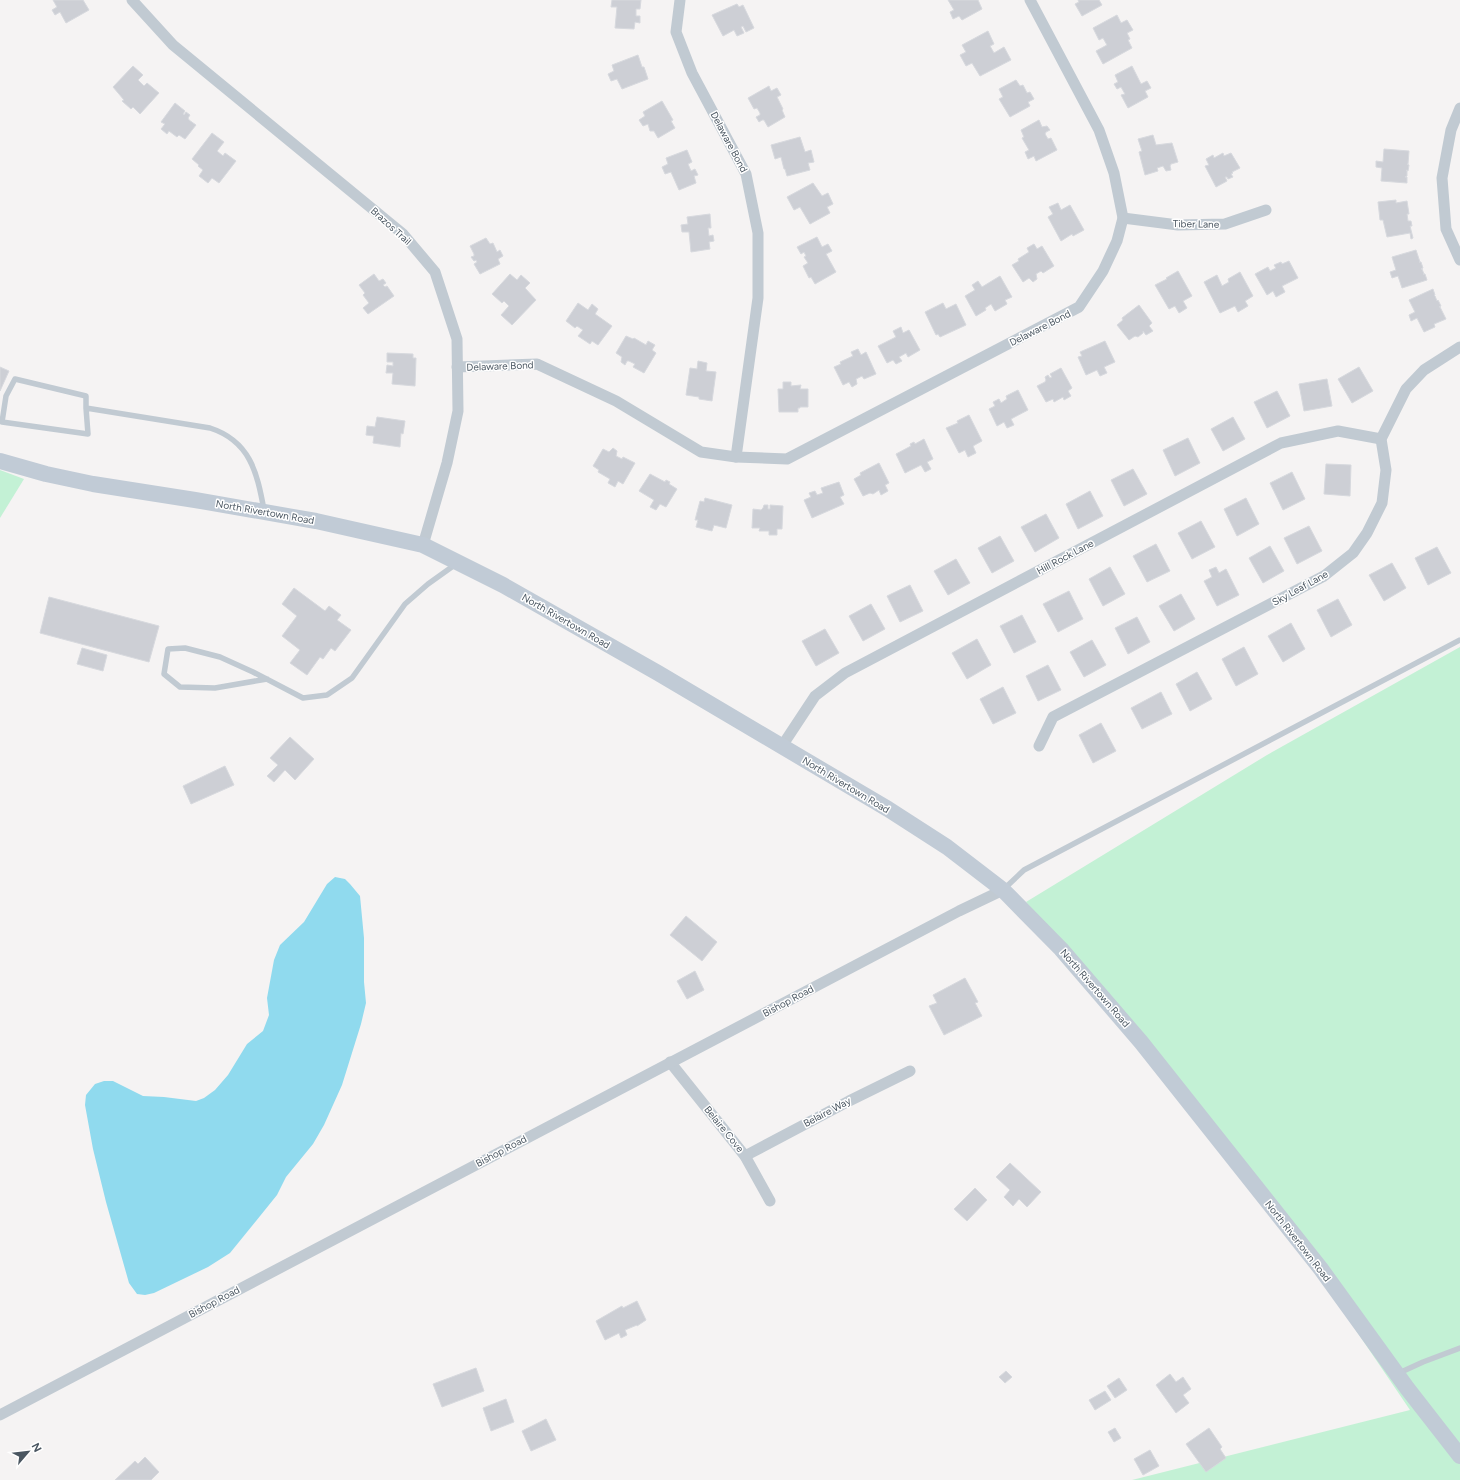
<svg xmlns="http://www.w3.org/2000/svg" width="1460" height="1480" viewBox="0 0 1460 1480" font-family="Figtree,sans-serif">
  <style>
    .green { fill: #c3f1d5 }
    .water { fill: #90daee }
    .building { fill: #cdcfd5; stroke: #d7d9de }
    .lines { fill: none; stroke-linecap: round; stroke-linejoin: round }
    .lane { stroke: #c1cad2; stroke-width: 5.5 }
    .street { stroke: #c1cad2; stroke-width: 11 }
    .secondary { stroke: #c1cbd6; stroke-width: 16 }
    .labels { text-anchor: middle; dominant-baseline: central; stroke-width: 3; stroke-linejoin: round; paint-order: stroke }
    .street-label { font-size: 10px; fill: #4a5661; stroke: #fff }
  </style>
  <rect width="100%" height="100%" fill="#f5f3f3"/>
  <g class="green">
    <polygon points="0,470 24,479 0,518"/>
    <polygon points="1460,647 1460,1480 1132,1480 1410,1410 1233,1149 1026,902 1267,755"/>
  </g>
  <polygon class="water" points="335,877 345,879 350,884 360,896 364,938 364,982 366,1003 361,1024 342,1085 324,1125 313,1144 286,1177 277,1195 230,1253 208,1267 154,1293 145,1295 137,1294 129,1283 106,1202 93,1149 85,1105 86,1095 95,1084 104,1081 113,1081 143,1096 164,1097 196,1101 204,1098 215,1090 228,1075 247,1044 263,1031 269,1015 267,998 274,960 280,945 304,922 327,884"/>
  <g class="building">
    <polygon points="53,0 83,0 89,10 66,23 60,12 55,15 52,10 57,7"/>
    <polygon points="612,0 641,0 640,9 636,9 636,16 640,16 640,23 635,22 634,29 615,28 617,7 611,7"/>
    <polygon points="948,0 978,0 982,9 962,20 959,16 953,19 950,12 954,10"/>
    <polygon points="1078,0 1099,0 1102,5 1082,16 1075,4 1079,2"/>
    <polygon points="737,4 739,7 743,5 754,28 746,32 743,26 741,27 744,33 737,36 734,30 723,36 712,15"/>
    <polygon points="1117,15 1121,23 1127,20 1133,30 1127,33 1130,39 1128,40 1132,48 1103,64 1096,51 1107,45 1103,38 1099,40 1093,28"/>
    <polygon points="988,31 994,44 990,46 994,53 1004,47 1011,60 980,76 972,63 966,66 960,55 966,52 962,45"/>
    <polygon points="638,55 642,67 644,67 648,79 622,89 617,79 611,81 608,74 614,71 612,65"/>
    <polygon points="133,66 143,75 138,80 144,86 147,83 159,93 140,114 133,107 131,109 122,101 124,100 113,87"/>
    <polygon points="1132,66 1141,84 1147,81 1151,88 1145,91 1148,97 1128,108 1121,95 1125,94 1121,87 1117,89 1114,84 1118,82 1115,75"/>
    <polygon points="1016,80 1020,86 1023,85 1027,93 1030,92 1034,99 1028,102 1030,106 1010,117 999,99 1003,97 999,89"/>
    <polygon points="769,86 771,91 777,88 781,95 777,97 783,109 782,110 785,117 768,127 764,120 762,120 759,122 756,117 760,115 760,113 757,108 754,109 748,98"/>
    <polygon points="662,101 673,120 671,121 675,128 658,138 654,131 650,131 648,124 643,126 639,120 645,116 643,112"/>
    <polygon points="175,103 185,111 183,114 184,115 186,112 190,115 188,118 189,120 196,125 185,139 179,135 177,137 169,131 167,134 161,129 165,124 161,122"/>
    <polygon points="1039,120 1042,127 1047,126 1050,130 1046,132 1045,134 1048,139 1051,138 1057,150 1036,161 1034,156 1028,159 1025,152 1029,150 1022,138 1024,137 1021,130"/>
    <polygon points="212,133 224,142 217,151 223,156 225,153 236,161 219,183 212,178 208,183 199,176 203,170 198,166 199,165 192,159"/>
    <polygon points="1153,135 1156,145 1172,143 1178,162 1171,164 1170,166 1171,170 1166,171 1163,166 1157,168 1158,171 1145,175 1139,152 1142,151 1138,139"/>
    <polygon points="800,137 805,152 811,150 814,162 808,163 810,170 787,176 785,169 784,169 781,157 775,159 771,145"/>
    <polygon points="1384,149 1409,151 1408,164 1407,164 1409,165 1408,171 1406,170 1407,171 1407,176 1405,177 1407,177 1407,183 1381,181 1382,168 1376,167 1376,161 1383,162"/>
    <polygon points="687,150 692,162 688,164 691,171 695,169 698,175 694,176 696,183 679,190 671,172 665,174 662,167 668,164 666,158"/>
    <polygon points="1223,153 1224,156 1231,153 1240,168 1232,172 1233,173 1231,174 1233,177 1228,179 1227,177 1225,177 1227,181 1216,187 1205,166 1209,165 1206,159 1213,155 1214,158"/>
    <polygon points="813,183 822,196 828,193 833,204 827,207 830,213 810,224 800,207 794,210 787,197"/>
    <polygon points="1396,200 1396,203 1407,201 1409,214 1407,214 1408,221 1411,221 1412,226 1410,226 1413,238 1411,239 1410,233 1387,237 1383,220 1380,220 1378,202"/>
    <polygon points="1058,203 1061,210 1070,205 1084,230 1073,236 1072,234 1061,241 1048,217 1053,214 1049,207"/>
    <polygon points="710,214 711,228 708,228 709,236 713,235 714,241 709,242 710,249 691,252 689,232 682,232 681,225 688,224 687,217"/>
    <polygon points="817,237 822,247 828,244 832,251 826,254 836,272 815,284 811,277 809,278 803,266 808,263 804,257 806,256 804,252 801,254 797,247"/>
    <polygon points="486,238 490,244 493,243 497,252 500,250 503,256 498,259 500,264 480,274 474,264 477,262 476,260 474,261 471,257 474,256 474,254 470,246"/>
    <polygon points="1034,244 1037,249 1042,246 1054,266 1043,273 1041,271 1036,274 1037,279 1033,282 1029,278 1023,282 1012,265 1019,261 1018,259 1029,252 1027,248"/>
    <polygon points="1416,250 1420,262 1419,262 1421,262 1423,268 1421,269 1422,269 1424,274 1423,274 1425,274 1427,280 1402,288 1398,276 1392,278 1390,272 1396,270 1392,257"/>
    <polygon points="1289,261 1298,278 1282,286 1285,292 1276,297 1273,291 1267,295 1255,274 1268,267 1270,271 1276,268 1274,265 1281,262 1282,264"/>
    <polygon points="1178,271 1192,296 1183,301 1187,308 1179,313 1175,306 1169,309 1155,285 1167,279 1166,278"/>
    <polygon points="1240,272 1253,296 1245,301 1248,306 1238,312 1235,306 1220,313 1204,282 1217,275 1222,286 1229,282 1228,279"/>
    <polygon points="374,274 379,281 383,279 386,283 383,285 385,287 387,286 394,296 368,314 363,308 369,303 363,295 365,293 359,285"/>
    <polygon points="510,274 517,280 521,275 530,283 525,288 536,300 512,325 501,315 509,306 504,301 502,303 492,294"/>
    <polygon points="1000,276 1012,297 1005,300 1007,304 995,311 991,304 985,308 986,310 976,316 965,296 975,290 972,285 978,281 982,287"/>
    <polygon points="1433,289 1435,295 1434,295 1435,296 1437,301 1438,300 1441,306 1439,307 1440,307 1446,319 1434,324 1435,327 1424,332 1417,318 1411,321 1409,315 1415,312 1409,300"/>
    <polygon points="578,303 588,310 592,304 598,309 595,314 612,326 598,345 592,341 590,344 578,336 583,330 577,326 575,328 566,321"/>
    <polygon points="943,303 946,309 956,304 966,325 940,337 938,334 936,335 925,312"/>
    <polygon points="1139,305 1152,323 1149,326 1153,331 1146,335 1143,331 1143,333 1138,337 1135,336 1129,340 1117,325 1123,320 1122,318"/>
    <polygon points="901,327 903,333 909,330 920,350 908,357 906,353 899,357 902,361 896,364 893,360 887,363 878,346 896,337 893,331"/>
    <polygon points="626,336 633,339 634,338 646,345 648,341 655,345 652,350 656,353 644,373 633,367 635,364 629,361 627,361 625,365 621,362 622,357 616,353"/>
    <polygon points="1105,341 1115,362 1104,367 1107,373 1100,376 1097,370 1086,375 1078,357 1082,356 1080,352"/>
    <polygon points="858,349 861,355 866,352 876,374 864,379 862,376 856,379 857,384 852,387 849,382 843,385 834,367 841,364 840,362 853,356 851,352"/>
    <polygon points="387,353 413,354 413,358 416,358 415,386 392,384 393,373 386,373 387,365 393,366 393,362 387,362"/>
    <polygon points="698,361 707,363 706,371 716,372 712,401 699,399 699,397 686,395 690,368 697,369"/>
    <polygon points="0,367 9,371 0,391"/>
    <polygon points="1359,367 1373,391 1352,403 1338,379"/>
    <polygon points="1061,368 1072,388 1068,391 1071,396 1064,400 1063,397 1054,402 1053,399 1046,402 1037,386 1045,382 1046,380 1045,377 1048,375 1050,378 1052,377 1050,374"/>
    <polygon points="1327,379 1332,406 1304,411 1299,384"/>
    <polygon points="783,382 791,382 791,386 801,385 800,389 808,389 808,407 800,407 800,408 798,408 798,412 779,412 778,389 783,389"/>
    <polygon points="1018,390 1028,410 1011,419 1014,425 1007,428 1004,422 997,426 989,409 995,406 993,402 999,399 1001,403 1007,399 1006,396"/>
    <polygon points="1277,391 1290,416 1267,428 1254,402"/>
    <polygon points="969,415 982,441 973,446 976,453 968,457 965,450 959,453 946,428 958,423 957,421"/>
    <polygon points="377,417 405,421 403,434 401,433 400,447 373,443 374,436 366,435 367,426 375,427"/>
    <polygon points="1233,417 1245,439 1223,451 1211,429"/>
    <polygon points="1188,438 1200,463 1175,476 1163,450"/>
    <polygon points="924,439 933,459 927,462 931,469 925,472 921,465 905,473 896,454 911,446 910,444 914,442 915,444"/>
    <polygon points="613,448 617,451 616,456 622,459 623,457 635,463 623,484 618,481 615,487 608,483 610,479 598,472 599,470 593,466 603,449 609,452"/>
    <polygon points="879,463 889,483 885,485 888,491 881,495 879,490 873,494 870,493 863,496 854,479 861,475 860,473"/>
    <polygon points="1326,464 1351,465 1350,496 1324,494"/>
    <polygon points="1133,469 1147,494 1124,506 1111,480"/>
    <polygon points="1292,472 1305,499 1283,510 1270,483"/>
    <polygon points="650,474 665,482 666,480 670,482 669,484 677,489 666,507 660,504 656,510 650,507 654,500 639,491"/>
    <polygon points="839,482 844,495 840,497 844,504 812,518 804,500 811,497 809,493 815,491 817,495 823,493 821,488"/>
    <polygon points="1090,491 1103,516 1078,529 1066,504"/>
    <polygon points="705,498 732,505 726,528 714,525 712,531 696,527 698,520 695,520 700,501 704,502"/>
    <polygon points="1246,498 1259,524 1237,536 1224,509"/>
    <polygon points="764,505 768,505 768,509 770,509 770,505 783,506 782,529 777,529 777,535 769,535 769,531 759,531 760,528 752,528 753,509 761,510 763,508"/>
    <polygon points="1046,514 1059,538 1035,552 1021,527"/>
    <polygon points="1201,521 1215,547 1192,559 1178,533"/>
    <polygon points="1309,526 1322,551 1297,564 1284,538"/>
    <polygon points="1000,536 1014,561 992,573 978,548"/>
    <polygon points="1156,544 1170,571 1147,582 1133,556"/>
    <polygon points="1270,546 1284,571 1263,583 1249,558"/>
    <polygon points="1437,547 1451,573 1428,585 1415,558"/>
    <polygon points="956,559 970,583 948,595 934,571"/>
    <polygon points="1392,563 1406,588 1384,601 1369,575"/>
    <polygon points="1110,567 1125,594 1103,606 1089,579"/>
    <polygon points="1216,567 1219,573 1226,569 1239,595 1217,606 1204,581 1212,577 1209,570"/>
    <polygon points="910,585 923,611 900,622 887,596"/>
    <polygon points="294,588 325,611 329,606 341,615 337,620 351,630 335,651 331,648 323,659 320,657 307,675 290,663 300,650 282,636 297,616 282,604"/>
    <polygon points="1069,591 1083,619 1058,632 1043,604"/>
    <polygon points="1181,594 1195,619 1174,631 1159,606"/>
    <polygon points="49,597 159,626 149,662 40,633"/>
    <polygon points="1338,599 1352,625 1331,637 1317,610"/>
    <polygon points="871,604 885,629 863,641 849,616"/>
    <polygon points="1022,615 1036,642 1014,653 1000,626"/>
    <polygon points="1137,617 1150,642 1128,654 1115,628"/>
    <polygon points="1291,623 1305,649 1283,662 1268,636"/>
    <polygon points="825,629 839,653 816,666 802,641"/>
    <polygon points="977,639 991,665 967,679 952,653"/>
    <polygon points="1092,640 1106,665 1084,677 1070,652"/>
    <polygon points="1244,647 1258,674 1236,686 1222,659"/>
    <polygon points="82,648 107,655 103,671 77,664"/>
    <polygon points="1048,665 1061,690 1038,701 1026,676"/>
    <polygon points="1197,672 1212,699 1190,711 1176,684"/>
    <polygon points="1003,687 1016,713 993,724 980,699"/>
    <polygon points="1161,692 1172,714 1142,729 1131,708"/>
    <polygon points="1101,723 1116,751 1093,763 1079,735"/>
    <polygon points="290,737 314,759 295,780 285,770 274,782 267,776 278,765 270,758"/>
    <polygon points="225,766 234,785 191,804 183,786"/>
    <polygon points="686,916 717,942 702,961 670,935"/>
    <polygon points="695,971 704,990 687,999 677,981"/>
    <polygon points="965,978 978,1002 975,1003 982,1016 944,1035 929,1006 937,1003 933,995"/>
    <polygon points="1010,1163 1041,1192 1027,1207 1019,1199 1013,1206 1004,1197 1010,1190 996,1177"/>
    <polygon points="975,1188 987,1200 967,1221 954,1209"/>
    <polygon points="637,1301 646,1320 637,1326 637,1325 625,1330 627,1335 621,1338 619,1333 605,1340 596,1321 622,1306 623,1308"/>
    <polygon points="476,1368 484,1391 442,1407 433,1384"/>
    <polygon points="1006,1371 1012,1377 1005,1383 999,1377"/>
    <polygon points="1170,1374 1176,1382 1183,1377 1191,1389 1183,1395 1189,1403 1176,1413 1156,1385"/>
    <polygon points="1119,1378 1127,1390 1115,1398 1107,1386"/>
    <polygon points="1105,1391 1111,1400 1095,1410 1089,1400"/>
    <polygon points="506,1399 514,1422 491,1431 483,1408"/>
    <polygon points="546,1419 556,1440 531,1451 522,1431"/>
    <polygon points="1115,1428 1121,1438 1114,1442 1108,1432"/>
    <polygon points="1209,1428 1222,1447 1220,1449 1226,1458 1206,1472 1186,1444"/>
    <polygon points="1150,1450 1159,1466 1143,1475 1134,1459"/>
    <polygon points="145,1457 159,1472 151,1480 115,1480 135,1461 138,1464"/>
  </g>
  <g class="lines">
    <g class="lane">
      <path d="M86,408l2,26 -86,-12 4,-26 9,-17 71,17v12l124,20c40,13 47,44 54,82"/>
      <polyline points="267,679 215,688 180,687 164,674 168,649 185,648 220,657 253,672 303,698 327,695 352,678 405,604 428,584 456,564"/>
      <polyline points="1005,888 1024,870 1460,640"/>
      <polyline points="1399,1373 1423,1362 1460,1348"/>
    </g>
    <g class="street">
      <polyline points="132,0 173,45 403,234 435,272 457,339 458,411 447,463 423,545"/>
      <polyline points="680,0 676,32 692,73 746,174 758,233 758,298 736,457"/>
      <polyline points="1460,108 1451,130 1442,178 1446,229 1460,260"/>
      <polyline points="1123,218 1178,225 1225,224 1266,210"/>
      <polyline points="457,367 537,364 616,401 701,452 736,457 787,459 1079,307 1103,271 1117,241 1123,218 1114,173 1099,130 1030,0"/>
      <polyline points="782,746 815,696 845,673 1281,443 1338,431 1381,439"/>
      <polyline points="1039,746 1053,717 1324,576 1353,553 1367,533 1382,503 1386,470 1381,439 1406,389 1424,370 1460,347"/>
      <polyline points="670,1062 745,1156 770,1201"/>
      <polyline points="745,1156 849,1101 910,1071"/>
      <polyline points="0,1415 959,911 1003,890"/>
    </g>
    <polyline class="secondary" points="0,461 46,474 93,484 195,500 316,521 423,545 503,585 658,673 888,809 947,847 1003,890 1061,949 1141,1042 1321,1269 1407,1388 1460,1456"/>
  </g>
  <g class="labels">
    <g class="street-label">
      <text transform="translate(729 142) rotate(62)">Delaware Bond</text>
      <text transform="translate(1196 224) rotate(1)">Tiber Lane</text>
      <text transform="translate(391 226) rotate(42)">Brazos Trail</text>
      <text transform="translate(1040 328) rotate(-27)">Delaware Bond</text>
      <text transform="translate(500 366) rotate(-2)">Delaware Bond</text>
      <text transform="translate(265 512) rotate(10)">North Rivertown Road</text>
      <text transform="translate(1065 557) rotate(-28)">Hill Rock Lane</text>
      <text transform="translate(1300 588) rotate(-29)">Sky Leaf Lane</text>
      <text transform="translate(566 621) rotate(30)">North Rivertown Road</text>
      <text transform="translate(846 785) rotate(31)">North Rivertown Road</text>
      <text transform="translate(1095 988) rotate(49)">North Rivertown Road</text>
      <text transform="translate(788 1001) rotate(-28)">Bishop Road</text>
      <text transform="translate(827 1112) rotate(-28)">Belaire Way</text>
      <text transform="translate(724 1129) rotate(51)">Belaire Cove</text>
      <text transform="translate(501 1151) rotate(-28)">Bishop Road</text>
      <text transform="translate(1298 1241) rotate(52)">North Rivertown Road</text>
      <text transform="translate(214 1302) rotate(-28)">Bishop Road</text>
    </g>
  </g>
  <g transform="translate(28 1452) rotate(62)" stroke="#ffffff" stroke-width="3" paint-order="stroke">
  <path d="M0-3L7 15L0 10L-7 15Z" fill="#4a5661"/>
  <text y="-6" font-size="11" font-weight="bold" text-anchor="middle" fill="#4a5661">N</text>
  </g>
</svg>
